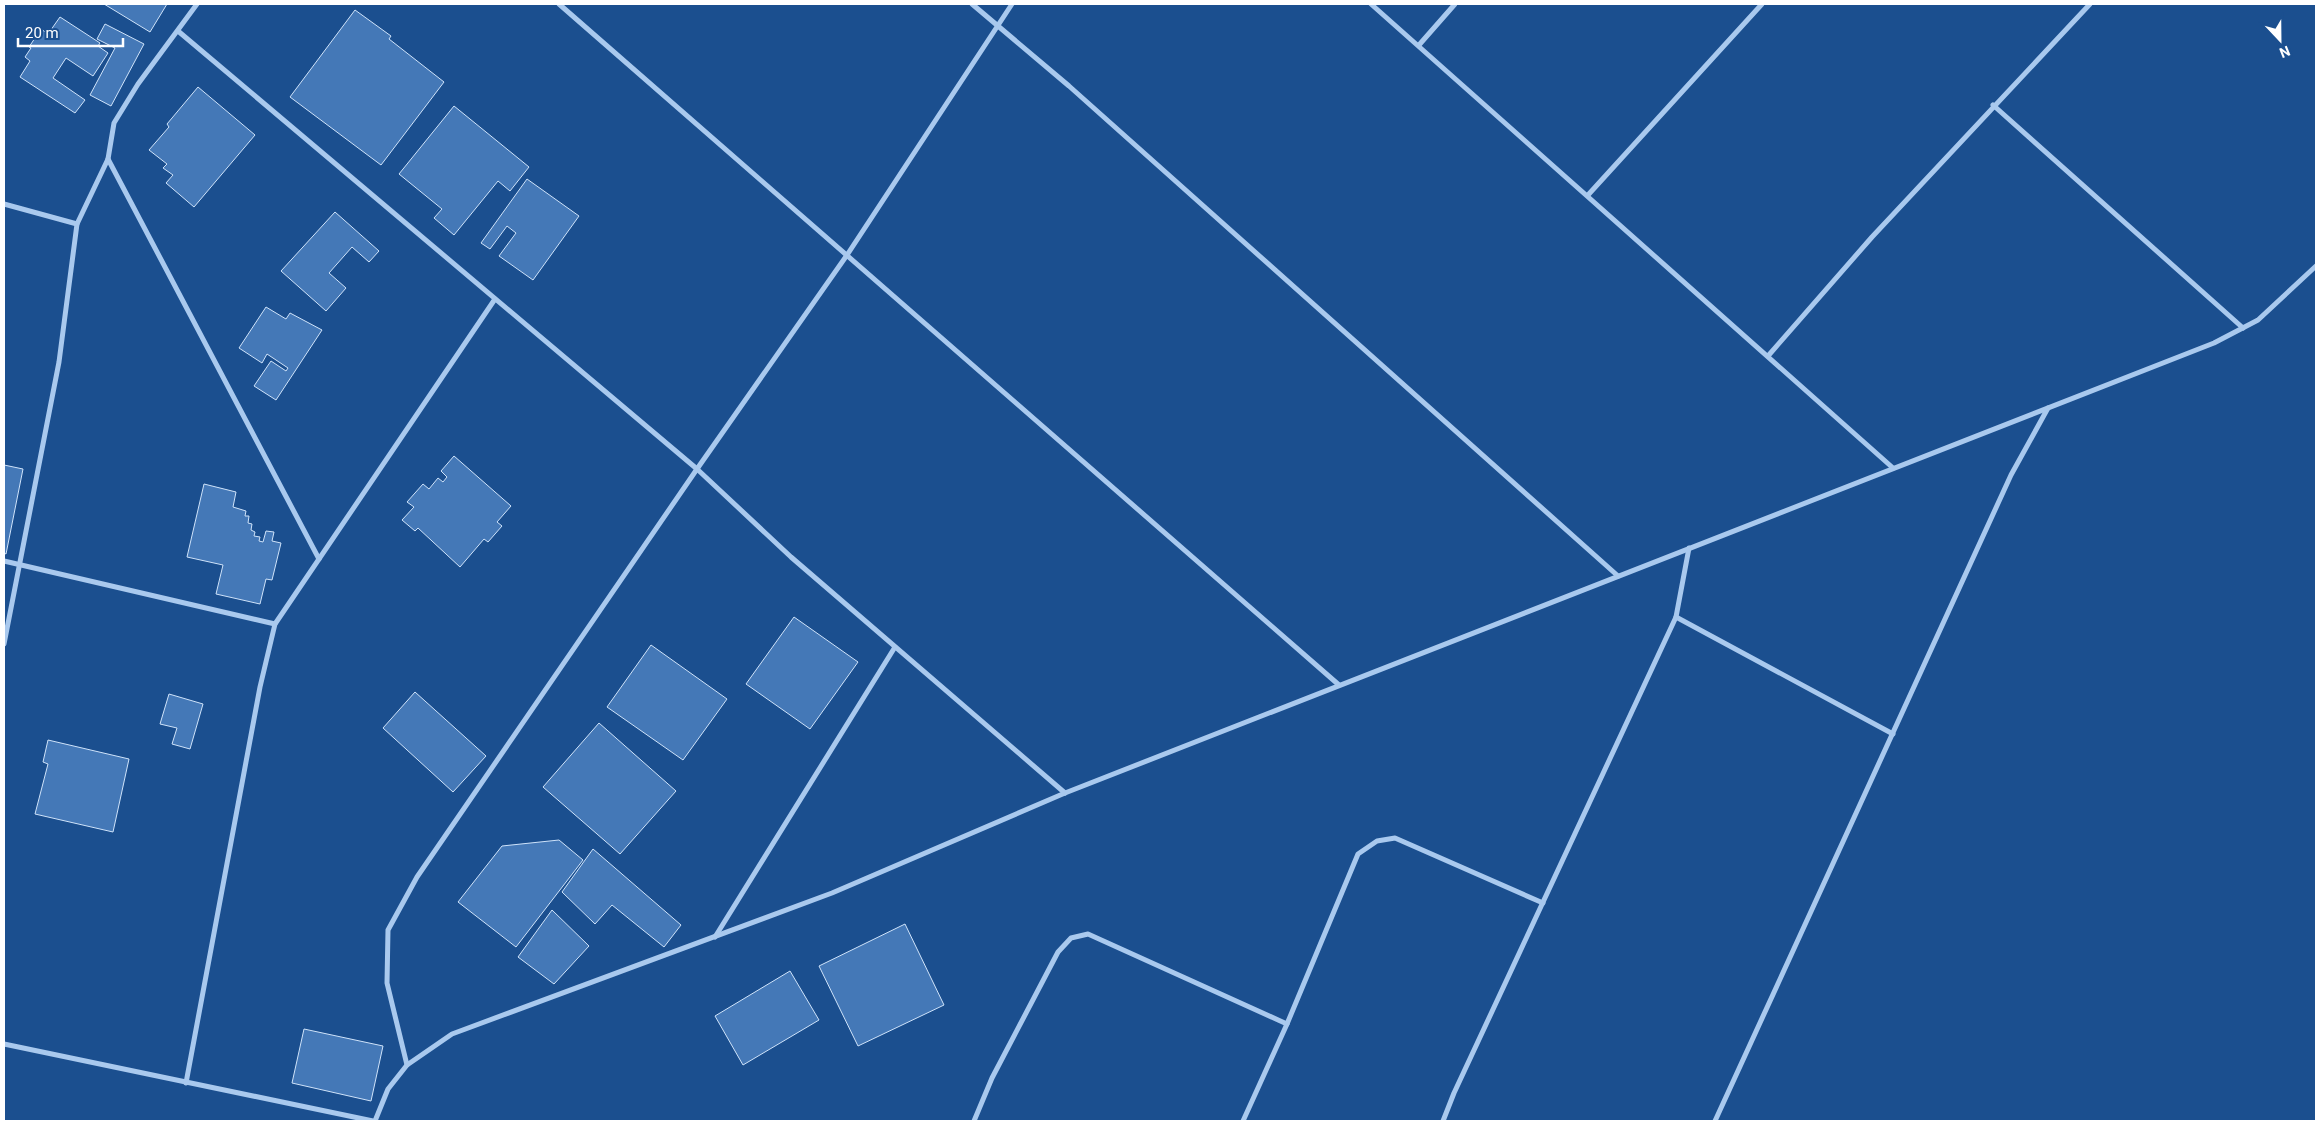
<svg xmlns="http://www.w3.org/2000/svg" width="2320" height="1125" viewBox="0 0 2320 1125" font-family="Roboto,sans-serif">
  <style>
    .building { fill: #4478b7; stroke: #cfe3fa }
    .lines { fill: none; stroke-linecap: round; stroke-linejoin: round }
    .minor { stroke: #a9c9ee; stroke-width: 5 }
  </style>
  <rect width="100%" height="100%" fill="#1b4f8f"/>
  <g class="building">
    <polygon points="104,4 167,4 150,32"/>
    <polygon points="355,10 391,36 389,39 444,82 381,165 290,97"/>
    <polygon points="60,17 100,43 98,46 108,53 93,76 66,58 53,78 85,100 75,113 20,77 30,61 25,57 31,48 29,47 41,29 48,34"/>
    <polygon points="105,24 144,44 111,106 90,95 115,48 97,39"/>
    <polygon points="198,87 255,135 194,207 166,183 173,175 163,168 167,164 149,150 169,127 167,124"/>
    <polygon points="454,106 529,167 510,191 498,181 454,235 434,218 442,209 399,174"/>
    <polygon points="527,179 579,216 533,280 499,256 516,233 507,226 490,249 481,243"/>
    <polygon points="335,212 379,251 369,262 352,247 329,273 346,288 326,311 281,271"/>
    <polygon points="266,307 286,319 290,313 322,330 276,400 254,386 271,361 286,371 288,368 267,354 262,363 239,348"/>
    <polygon points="454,456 511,506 497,522 502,526 488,542 484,539 460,567 418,528 415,531 402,520 414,507 407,502 423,484 429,489 438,478 443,482 447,477 441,471"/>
    <polygon points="4,465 23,469 6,554 4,553"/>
    <polygon points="204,484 236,492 233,507 246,511 245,516 249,516 248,523 252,524 251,530 255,532 254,536 260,537 259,541 263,542 266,531 274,532 272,541 281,543 272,580 266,579 260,604 216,594 223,565 187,557"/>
    <polygon points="794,617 858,662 810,729 746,684"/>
    <polygon points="651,645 727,699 683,760 607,707"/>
    <polygon points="415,692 486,756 453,792 383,728"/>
    <polygon points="169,694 203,704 190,749 172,744 177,728 160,724"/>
    <polygon points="599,723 676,791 620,854 543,787"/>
    <polygon points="48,740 129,759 113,832 35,814 48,764 43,762"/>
    <polygon points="559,840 583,860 516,947 458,902 502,846"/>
    <polygon points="593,849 681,925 664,947 612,905 595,924 562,892"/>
    <polygon points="552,910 589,946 554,984 518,957"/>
    <polygon points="905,924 944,1005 858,1046 819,966"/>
    <polygon points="790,971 819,1020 743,1065 715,1016"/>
    <polygon points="304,1029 383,1046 371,1101 292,1083"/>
  </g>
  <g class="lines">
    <g class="minor">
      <polyline points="559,4 1339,685"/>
      <polyline points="972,4 1069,86 1618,576"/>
      <polyline points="1371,4 1893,468"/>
      <polyline points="178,31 697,469 791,557 1065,793"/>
      <polyline points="1419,45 1455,4"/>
      <polyline points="1993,105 2243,328"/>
      <polyline points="108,159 319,559"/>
      <polyline points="1588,195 1762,4"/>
      <polyline points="4,204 77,224"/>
      <polyline points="1768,356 1872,237 2090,4"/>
      <polyline points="4,561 275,624"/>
      <polyline points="1676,617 1893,734"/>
      <polyline points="4,644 59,362 77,224 108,159 114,123 138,84 197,4"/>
      <polyline points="715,937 895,647"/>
      <polyline points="4,1044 373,1121"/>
      <polyline points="407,1065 387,983 388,930 417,877 697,469 847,255 1012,4"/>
      <polyline points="186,1083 260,687 275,624 495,299"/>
      <polyline points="375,1121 388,1089 407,1065 452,1034 832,893 1065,793 2214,343 2258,320 2316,266"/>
      <polyline points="974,1121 992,1078 1058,952 1071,938 1088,934 1287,1024"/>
      <polyline points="1243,1121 1287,1024 1358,854 1377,841 1395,838 1543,903"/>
      <polyline points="1443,1121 1454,1093 1676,617 1689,548"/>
      <polyline points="1715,1121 2011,475 2048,408"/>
    </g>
  </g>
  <rect width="2320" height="1125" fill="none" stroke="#ffffff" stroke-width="10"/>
  <g transform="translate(2280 40) rotate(158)" stroke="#1b4f8f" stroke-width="4" paint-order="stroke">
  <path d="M0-4L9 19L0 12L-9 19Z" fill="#ffffff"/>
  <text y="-8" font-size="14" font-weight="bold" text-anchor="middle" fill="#ffffff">N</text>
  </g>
  <path d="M18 38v8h105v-8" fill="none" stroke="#ffffff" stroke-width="2.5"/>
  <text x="25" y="38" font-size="15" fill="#ffffff" stroke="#1b4f8f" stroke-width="4" paint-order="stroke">20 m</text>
</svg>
